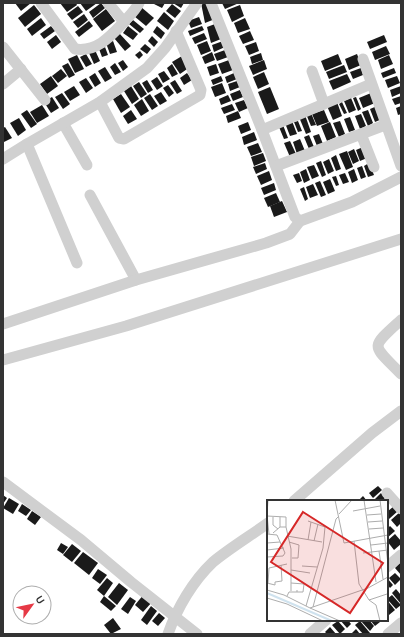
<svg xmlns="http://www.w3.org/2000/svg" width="404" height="637" viewBox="0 0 404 637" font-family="Karla,sans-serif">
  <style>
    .building { fill: #1a1a1a }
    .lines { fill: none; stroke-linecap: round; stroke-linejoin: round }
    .minor { stroke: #d0d0d0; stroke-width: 11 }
    .inset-river { fill: none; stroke: #cfe2ee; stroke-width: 2 }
    .inset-road { fill: none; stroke: #adadad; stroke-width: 1 }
    .view { fill: #d62828; fill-opacity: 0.15; stroke: #d62828; stroke-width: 2 }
    .inset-edge { fill: none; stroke: #333; stroke-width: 2 }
  </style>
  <rect width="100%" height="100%" fill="#fff"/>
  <g class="building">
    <polygon points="15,3 31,3 21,11"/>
    <polygon points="60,3 76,3 77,5 67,12"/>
    <polygon points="80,3 97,3 86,11"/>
    <polygon points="101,3 105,8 93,18 89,12"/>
    <polygon points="152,3 165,3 162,8"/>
    <polygon points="173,3 184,3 181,8"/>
    <polygon points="201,3 209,3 215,19 205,23"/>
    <polygon points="222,3 239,3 225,9"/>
    <polygon points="172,4 181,11 175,18 166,11"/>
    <polygon points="34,5 41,14 25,27 18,18"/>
    <polygon points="240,5 244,16 232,22 227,10"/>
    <polygon points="78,6 83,12 72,20 67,14"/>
    <polygon points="141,7 154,18 146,26 134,16"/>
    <polygon points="106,9 115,21 102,31 93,19"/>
    <polygon points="164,12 174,21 168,30 157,21"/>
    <polygon points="84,14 88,20 78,28 73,22"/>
    <polygon points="199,17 202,24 191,28 188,21"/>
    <polygon points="41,18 46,25 32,36 27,29"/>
    <polygon points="245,18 250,29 238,33 234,23"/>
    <polygon points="133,20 144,29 140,33 129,24"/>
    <polygon points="89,21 93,26 79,37 75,32"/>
    <polygon points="215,24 221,39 211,43 207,27"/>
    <polygon points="51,26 55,31 44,39 40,34"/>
    <polygon points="128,26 138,34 133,40 123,33"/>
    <polygon points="157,26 165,33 161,39 153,32"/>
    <polygon points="202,26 204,30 190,36 188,31"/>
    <polygon points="250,31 254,40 243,44 239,36"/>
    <polygon points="119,33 131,46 125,51 114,38"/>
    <polygon points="204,33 207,39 195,44 192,38"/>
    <polygon points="56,35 61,42 52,49 47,42"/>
    <polygon points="384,35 387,42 370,49 367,42"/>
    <polygon points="152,36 158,42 154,47 148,41"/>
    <polygon points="113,41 117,52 110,54 106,43"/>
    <polygon points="207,41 211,51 201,55 197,45"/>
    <polygon points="223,41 225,47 214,52 212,45"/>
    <polygon points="256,42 259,51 249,55 245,46"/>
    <polygon points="145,44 151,49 147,54 140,49"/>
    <polygon points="386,46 390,54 375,60 372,52"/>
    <polygon points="105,47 108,55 102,57 99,49"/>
    <polygon points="95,50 100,61 94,64 89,53"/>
    <polygon points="225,50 228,57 217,61 214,54"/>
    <polygon points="140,51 143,55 139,59 135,55"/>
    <polygon points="212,52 215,60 205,64 202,57"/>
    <polygon points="261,53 263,60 252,64 250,57"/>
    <polygon points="86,54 92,64 86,67 80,57"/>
    <polygon points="338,54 342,64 325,71 321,61"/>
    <polygon points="357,54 361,65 349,70 345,59"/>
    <polygon points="77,55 84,69 75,73 68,59"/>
    <polygon points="389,55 393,64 381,69 378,60"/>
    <polygon points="182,56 190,67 180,74 172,62"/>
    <polygon points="123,60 128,67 123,71 118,63"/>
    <polygon points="229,60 233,70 222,74 218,64"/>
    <polygon points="264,60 267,69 253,75 249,66"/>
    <polygon points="68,63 75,75 69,78 62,66"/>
    <polygon points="115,63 121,72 115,75 110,67"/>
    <polygon points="172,64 178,74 172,77 167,68"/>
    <polygon points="216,64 219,73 210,76 207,67"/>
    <polygon points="344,65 347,72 329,79 326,72"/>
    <polygon points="105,67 112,78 105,82 98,71"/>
    <polygon points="361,68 363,75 353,79 350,72"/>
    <polygon points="394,68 396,73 383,78 381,73"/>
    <polygon points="61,69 67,76 58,83 52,76"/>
    <polygon points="164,71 170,79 163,83 158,74"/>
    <polygon points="264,72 269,84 258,89 253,77"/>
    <polygon points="95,73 101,83 95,87 89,77"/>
    <polygon points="187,73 192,80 184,85 180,78"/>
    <polygon points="234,73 237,79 227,83 225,77"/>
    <polygon points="347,74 351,82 333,90 329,81"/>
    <polygon points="51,76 58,86 47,94 40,84"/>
    <polygon points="221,76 223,81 213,85 211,80"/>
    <polygon points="397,76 400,83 388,88 385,80"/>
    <polygon points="157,77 163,86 157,90 151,81"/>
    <polygon points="86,78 93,88 86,93 79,82"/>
    <polygon points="147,80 153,90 148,93 142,83"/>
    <polygon points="175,80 182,91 177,94 170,83"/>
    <polygon points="237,81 240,87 230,91 228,84"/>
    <polygon points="139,82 147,94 141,98 133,86"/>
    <polygon points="222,83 226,93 215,97 211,87"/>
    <polygon points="168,85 174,93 169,97 163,88"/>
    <polygon points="74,86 80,95 70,101 64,92"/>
    <polygon points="131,86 139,99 132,104 124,91"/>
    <polygon points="401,86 401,93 392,97 390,90"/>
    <polygon points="270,87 279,109 267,114 258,92"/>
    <polygon points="240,90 243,97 233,101 230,94"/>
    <polygon points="161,92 167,101 160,105 154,96"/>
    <polygon points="62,93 70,104 63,109 55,97"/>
    <polygon points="371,93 375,103 363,108 359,98"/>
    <polygon points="121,94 130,107 121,113 113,99"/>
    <polygon points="150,94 158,106 152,110 144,98"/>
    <polygon points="228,95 231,101 221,105 219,99"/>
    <polygon points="401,96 401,103 395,105 392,99"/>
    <polygon points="52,97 59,108 51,113 44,102"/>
    <polygon points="356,97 361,109 358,111 353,98"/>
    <polygon points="351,98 356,110 349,113 344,101"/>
    <polygon points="142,99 149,111 141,116 134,105"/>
    <polygon points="244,100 248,108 239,112 235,103"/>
    <polygon points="337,102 342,116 333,120 327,106"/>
    <polygon points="342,102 347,113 344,114 339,104"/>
    <polygon points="232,104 235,110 224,114 221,108"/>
    <polygon points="42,105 49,116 37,123 30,112"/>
    <polygon points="377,106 382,119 375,122 370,109"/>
    <polygon points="401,106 401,114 398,115 396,108"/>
    <polygon points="27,110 37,124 31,128 21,114"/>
    <polygon points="131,110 137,119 128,124 123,116"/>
    <polygon points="324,110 329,122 317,126 312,114"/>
    <polygon points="368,110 373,123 368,126 362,112"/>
    <polygon points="238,111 241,118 228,123 226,116"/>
    <polygon points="311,113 316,125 311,126 306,114"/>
    <polygon points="361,114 366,126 360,129 355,116"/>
    <polygon points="305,115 311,132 306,134 299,117"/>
    <polygon points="350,117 355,130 349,132 344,119"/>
    <polygon points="19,118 26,130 18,136 10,123"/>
    <polygon points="292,121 297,134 290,136 285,123"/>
    <polygon points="298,121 302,131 298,132 294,122"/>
    <polygon points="340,121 345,134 339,137 333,123"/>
    <polygon points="248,122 251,130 241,134 238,126"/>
    <polygon points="330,122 336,137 327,141 321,126"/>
    <polygon points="283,125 288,138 284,139 279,127"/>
    <polygon points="5,127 12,138 4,142 3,128"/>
    <polygon points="254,132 257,140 244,145 242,137"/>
    <polygon points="319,134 323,144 317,146 313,136"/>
    <polygon points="309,135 314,147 309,149 304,137"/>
    <polygon points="300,139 305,151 297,154 293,142"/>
    <polygon points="290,141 296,154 290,157 284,143"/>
    <polygon points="258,143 262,152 251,156 247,147"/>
    <polygon points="363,147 367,158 360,161 356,150"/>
    <polygon points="354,149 359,161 353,164 348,152"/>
    <polygon points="347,151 353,167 346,170 339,154"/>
    <polygon points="263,153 266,161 254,166 251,157"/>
    <polygon points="336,155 341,169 336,171 331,158"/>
    <polygon points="329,159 334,171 328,174 323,162"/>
    <polygon points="321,161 326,175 322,177 316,163"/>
    <polygon points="265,163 267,169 256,174 253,167"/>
    <polygon points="369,163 374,175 368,177 364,166"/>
    <polygon points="314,165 319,176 312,179 307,167"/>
    <polygon points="362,166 366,177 361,179 357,168"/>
    <polygon points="306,169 310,180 304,183 300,172"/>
    <polygon points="354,169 358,180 352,183 348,172"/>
    <polygon points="269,171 272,180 261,185 257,176"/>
    <polygon points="299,173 302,181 297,183 293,175"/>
    <polygon points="345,173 349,182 343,184 339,175"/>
    <polygon points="336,176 339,185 336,186 332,177"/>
    <polygon points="330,179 335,191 328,194 323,182"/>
    <polygon points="320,181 326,195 321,197 315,183"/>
    <polygon points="274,183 276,190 264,195 261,188"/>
    <polygon points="313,184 318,195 310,198 306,187"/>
    <polygon points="304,187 308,199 305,201 300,189"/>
    <polygon points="276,193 280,202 268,207 264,198"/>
    <polygon points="282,201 287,212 274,217 270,206"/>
    <polygon points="378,486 382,490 373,498 369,493"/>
    <polygon points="381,493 385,498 382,501 373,501"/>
    <polygon points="3,495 7,498 3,504"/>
    <polygon points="363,496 367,501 358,501"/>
    <polygon points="9,498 19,504 13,514 3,508"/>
    <polygon points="22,504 31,510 26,516 18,511"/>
    <polygon points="394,506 398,511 389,519 387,512"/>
    <polygon points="32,511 41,517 35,525 27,519"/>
    <polygon points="401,511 401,523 397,527 391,520"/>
    <polygon points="390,526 395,531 387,538 387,529"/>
    <polygon points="395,534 401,541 401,544 394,550 387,541"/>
    <polygon points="61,543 68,547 63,554 57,550"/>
    <polygon points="72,544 81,551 72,562 63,555"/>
    <polygon points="83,552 98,563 89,575 74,563"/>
    <polygon points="400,563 401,564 401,575 395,568"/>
    <polygon points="98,569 107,575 100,584 92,578"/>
    <polygon points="395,573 401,579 395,585 389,578"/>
    <polygon points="107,578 113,583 104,596 97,590"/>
    <polygon points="387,578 393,585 390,588 387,584"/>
    <polygon points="119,583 128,590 117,605 108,597"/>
    <polygon points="396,589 401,595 401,604 392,593"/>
    <polygon points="144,594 153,601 143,612 135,605"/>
    <polygon points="392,595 401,605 396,609 387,599"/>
    <polygon points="104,596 116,606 111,611 100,602"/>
    <polygon points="130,597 136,601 128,614 121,609"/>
    <polygon points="387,600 395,610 389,615 387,613"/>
    <polygon points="151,606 157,611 147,625 141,620"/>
    <polygon points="159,613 165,618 158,626 152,621"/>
    <polygon points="113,618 121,629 111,634 104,625"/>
    <polygon points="340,620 348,620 351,624 347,628"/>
    <polygon points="360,620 369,620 374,626 370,631"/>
    <polygon points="370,620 378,620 380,622 375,626"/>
    <polygon points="338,621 345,629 340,634 332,625"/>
    <polygon points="360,621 370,633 368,634 363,634 355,625"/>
    <polygon points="330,627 336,634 327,634 325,632"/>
    <polygon points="356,629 360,634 351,634"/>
  </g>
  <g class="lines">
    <g class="minor">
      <path d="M41,3l34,46c21,3 34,-11 48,-26 5,-6 12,-12 16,-20"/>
      <polyline points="108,3 124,22"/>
      <polyline points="211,3 262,130 295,217 300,221"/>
      <polyline points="3,47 45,100"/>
      <polyline points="363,59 401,166"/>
      <polyline points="312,71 324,104"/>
      <polyline points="3,84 21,69"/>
      <polyline points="100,102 119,138 124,139 200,95 201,90 176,31"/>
      <polyline points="63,123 87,165"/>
      <polyline points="262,130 371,84"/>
      <polyline points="361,134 374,167"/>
      <polyline points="3,159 27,144"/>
      <polyline points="276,166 385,125"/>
      <polyline points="90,195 136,280"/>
      <polyline points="77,263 27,144 100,102 147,68 165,48 197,3"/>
      <path d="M401,320c-32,29 -29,24 0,54"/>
      <polyline points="3,324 136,280 266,243 290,234 300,221 352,202 401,177"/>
      <polyline points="3,360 126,326 401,239"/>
      <polyline points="3,482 81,540 131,582 197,634"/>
      <polyline points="387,493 401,509"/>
      <polyline points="294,501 372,433 401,411"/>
      <polyline points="387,567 401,555"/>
      <path d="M168,634c9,-26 25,-53 45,-72 17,-14 37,-26 55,-39"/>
      <polyline points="310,634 326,620"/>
      <polyline points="388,634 401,623"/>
    </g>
  </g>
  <g transform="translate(267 500)">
    <rect width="121" height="121" fill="#fff"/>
    <path class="inset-river" d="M0,93l65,28"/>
    <path class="inset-road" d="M68,0l9,43 44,-8M97,0l12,82M113,0l8,64M86,11l27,-5M72,14l13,-14M0,15l2,19M0,15l1,-15M100,15l14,-1M0,16l19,1v10M6,17v8l5,4M101,22l14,-1M13,27h6l5,22v21l19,3M102,29l14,-1M6,33l7,-6v-10M0,34l10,1 8,18 -2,3 -16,1M20,36l35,6M41,40l3,-18M47,41l4,-17M87,41l5,43 10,16 7,5 4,16M22,42l10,3 -1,13h-6M0,43l13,-1M104,45l17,-2M0,50l17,-2M112,51l4,28M96,53l25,-3M35,66l15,1M0,83l8,2v-3l7,-1 -1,-16M1,83l1,-15 18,-4M24,83l13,1 -1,8h-6M0,90l17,5 26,13 58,-20 20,-11M24,91v-21M20,96l2,-4h8v-2M0,98l20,6 36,17M102,100l18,-6M39,106l17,-58 2,-21 -17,-6M46,107l23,-88 3,-3M43,108l30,13"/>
    <path class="view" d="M36,12l80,51 -33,50 -79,-51z"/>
    <rect width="121" height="121" class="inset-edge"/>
  </g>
  <rect width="404" height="637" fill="none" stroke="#333333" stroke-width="8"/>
  <g transform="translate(32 605) rotate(57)"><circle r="19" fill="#ffffff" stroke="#adadad"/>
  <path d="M0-3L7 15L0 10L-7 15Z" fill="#e63946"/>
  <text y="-6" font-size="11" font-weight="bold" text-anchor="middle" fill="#333333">U</text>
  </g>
</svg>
